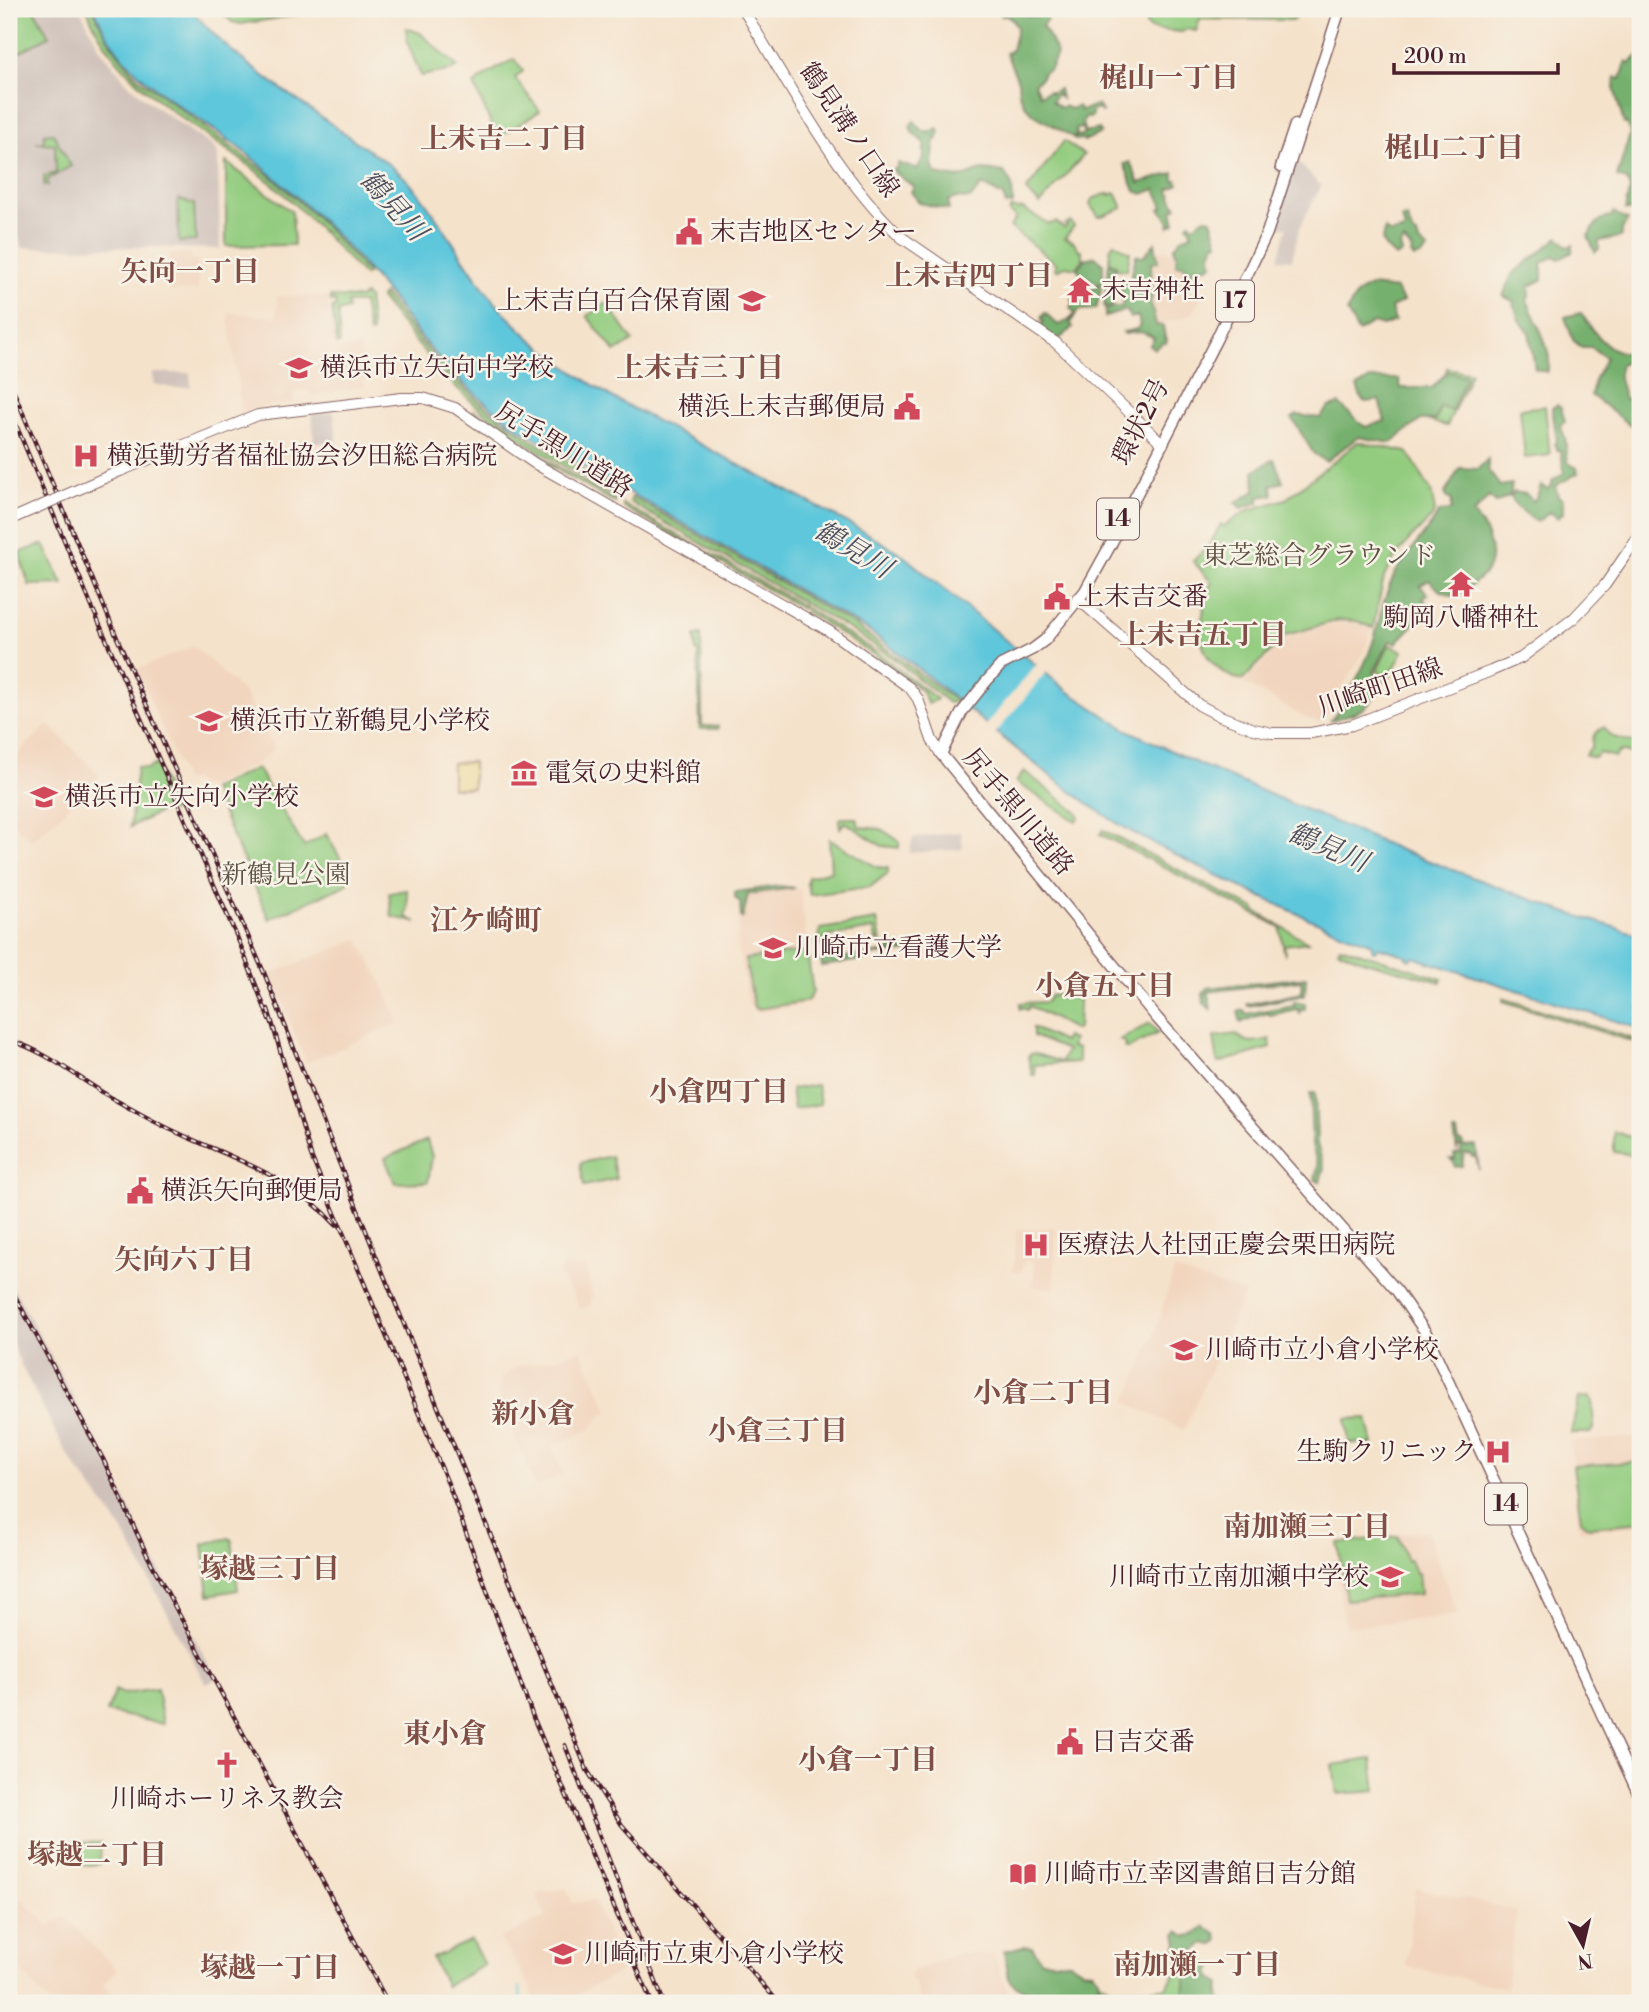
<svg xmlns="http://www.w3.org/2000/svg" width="1649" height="2012" viewBox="0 0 1649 2012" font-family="'Libre Bodoni','Noto Serif JP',serif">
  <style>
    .built { fill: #f2d5be }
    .industrial { fill: #cfc1ba }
    .green { fill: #93cc7f; stroke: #6e7655; stroke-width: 2 }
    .forest { fill: #76b06e; stroke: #60684c; stroke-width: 2 }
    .sand { fill: #eeda9e; stroke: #9c7c64; stroke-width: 2 }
    .water { fill: #5fc7db; stroke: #547383; stroke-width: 2 }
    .pier { fill: #f5e2cb }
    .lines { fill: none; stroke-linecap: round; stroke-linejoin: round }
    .stream { stroke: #5fc7db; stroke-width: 2 }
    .secondary-casing { stroke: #866363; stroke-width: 12 }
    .primary-casing { stroke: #866363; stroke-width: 13 }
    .secondary { stroke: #fff; stroke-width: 10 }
    .primary { stroke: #fff; stroke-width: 10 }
    .rail-casing { stroke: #4a1f2b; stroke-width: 4.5 }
    .rail { stroke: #f7f3e8; stroke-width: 2; stroke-dasharray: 5; stroke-linecap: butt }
    .secondary-bridge-casing { stroke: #866363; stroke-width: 12; stroke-linecap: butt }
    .secondary-bridge { stroke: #fff; stroke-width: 10 }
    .labels { text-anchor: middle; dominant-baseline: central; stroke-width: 5; stroke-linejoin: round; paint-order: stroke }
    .shield { fill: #f7f3e8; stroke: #7e5f64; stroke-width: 2 }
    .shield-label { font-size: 24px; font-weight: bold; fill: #4a1f2b }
    .street-label { font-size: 26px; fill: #4a1f2b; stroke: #f7f3e8 }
    .poi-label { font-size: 26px; fill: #4a1f2b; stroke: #f7f3e8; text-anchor: start }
    .park-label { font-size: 26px; fill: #605344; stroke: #f7f3e8 }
    .neighbourhood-label { font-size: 28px; font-weight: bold; fill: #804e45; stroke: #f7f3e8 }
    .water-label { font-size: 28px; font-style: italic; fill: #505160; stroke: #f7f3e8 }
  </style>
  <rect width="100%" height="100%" fill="#f7f3e8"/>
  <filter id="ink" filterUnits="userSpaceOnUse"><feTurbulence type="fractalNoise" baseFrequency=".0143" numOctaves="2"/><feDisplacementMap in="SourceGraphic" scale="14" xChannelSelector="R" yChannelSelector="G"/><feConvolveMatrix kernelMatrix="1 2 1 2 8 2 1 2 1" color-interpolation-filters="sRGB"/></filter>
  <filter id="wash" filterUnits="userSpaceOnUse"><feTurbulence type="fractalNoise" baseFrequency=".00686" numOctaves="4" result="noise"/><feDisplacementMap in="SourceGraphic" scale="28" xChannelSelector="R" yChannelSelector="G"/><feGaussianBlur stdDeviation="1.57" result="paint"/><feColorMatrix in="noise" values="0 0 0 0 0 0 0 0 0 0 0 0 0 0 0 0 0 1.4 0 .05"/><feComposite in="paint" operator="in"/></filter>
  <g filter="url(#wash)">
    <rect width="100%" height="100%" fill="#f5e2cb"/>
    <g class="built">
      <polygon points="1165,250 1171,251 1174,255 1174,265 1184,267 1188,276 1188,291 1203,292 1192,313 1188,316 1157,325 1152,301 1152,264 1159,263 1158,252"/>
      <polygon points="169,254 191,254 192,260 198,260 198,290 169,291"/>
      <polygon points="277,296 328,297 336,349 360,346 365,386 311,395 309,390 293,392 294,402 242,411 228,316 230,313 277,317"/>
      <polygon points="1131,417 1145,430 1132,441 1118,447 1112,439 1122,433 1118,427"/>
      <polygon points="1341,622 1357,623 1371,630 1364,653 1320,723 1304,717 1244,683 1288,637"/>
      <polygon points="194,646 244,693 275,748 259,762 208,787 199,786 192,779 185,781 137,669"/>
      <polygon points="47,726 50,726 100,776 32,841 9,818 9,762"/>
      <polygon points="780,885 800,889 814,995 807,1004 757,1013 749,1006 737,944 740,915 739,902 734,899 734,892"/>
      <polygon points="358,939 382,982 399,1023 306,1063 271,974"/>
      <polygon points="1056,1227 1054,1288 1033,1287 1034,1262 1024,1261 1022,1272 1013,1271 1017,1230"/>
      <polygon points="563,1267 585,1267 593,1299 591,1300 592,1306 580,1309 559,1272"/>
      <polygon points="1174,1270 1245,1293 1184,1430 1126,1402 1156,1330"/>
      <polygon points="580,1349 609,1411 603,1414 591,1429 552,1446 563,1475 536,1487 502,1410 499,1382 505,1375 519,1366 559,1358"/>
      <polygon points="1640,1437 1640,1526 1579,1531 1571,1441"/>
      <polygon points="1427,1531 1458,1615 1346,1627 1333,1560 1338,1559 1337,1543 1340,1541"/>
      <polygon points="566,1888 573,1903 594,1900 624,1970 562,2003 536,2003 529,1985 500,1938 546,1917 536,1894"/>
      <polygon points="1416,1888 1515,1910 1516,1914 1507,1988 1409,1967 1406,1964"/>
      <polygon points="21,1898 49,1926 65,1917 117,1970 103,1984 122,2003 49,2003 9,1957 9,1914"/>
      <polygon points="960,1953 994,1954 1012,2003 920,2003 915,1983 909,1977 912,1971"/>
    </g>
    <g class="industrial">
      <polygon points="9,9 80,9 100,49 128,84 152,104 216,149 218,155 220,249 152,247 23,248 9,216"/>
      <polygon points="1298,162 1321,186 1299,229 1292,260 1278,259 1287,227 1274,228 1294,163"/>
      <polygon points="153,373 190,373 191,387 173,388 153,384"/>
      <polygon points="334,412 337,442 314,443 312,414"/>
      <polygon points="961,832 963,849 909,853 913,838"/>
      <polygon points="9,1279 108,1462 139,1531 216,1679 206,1684 121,1528 67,1454 22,1367 9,1336"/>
    </g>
    <g class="green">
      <polygon points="9,9 34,9 49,36 9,58"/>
      <path d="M87,9h6c10,26 26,47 44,68l136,101 44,40 51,55 -4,3c-30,-32 -60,-65 -94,-94 -65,-55 -151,-89 -183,-173z"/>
      <polygon points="218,9 303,9 298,14 293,16 241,24 232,22"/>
      <polygon points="1148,9 1296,9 1294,20 1200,19 1196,31 1187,29 1182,32 1150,29 1146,24"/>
      <polygon points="406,28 420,33 458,67 452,70 421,76 408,44"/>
      <path d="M514,59l9,12 -8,7 25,33 -39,25 -5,-1 -22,-50c6,-8 30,-20 40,-26z"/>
      <polygon points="53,133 71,166 47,180 48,186 44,186 44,176 56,173 55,144 36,143 44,142 44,134"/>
      <polygon points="1064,141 1084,155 1040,204 1026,191"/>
      <polygon points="226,162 292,212 294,245 226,246"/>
      <polygon points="1109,193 1110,195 1116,193 1123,208 1099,217 1090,205 1092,199"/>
      <polygon points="178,199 194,204 196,241 179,242"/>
      <polygon points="1011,208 1019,210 1021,208 1049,224 1056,222 1064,228 1067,226 1065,224 1071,222 1074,226 1065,238 1074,242 1079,250 1082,250 1082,258 1085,258 1076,268 1065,266 1057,270 1055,268 1057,264 1010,227 1016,218 1009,212"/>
      <polygon points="1114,243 1130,252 1127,270 1117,269 1116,265 1109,262 1110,249"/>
      <path d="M384,294c21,27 41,55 65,79 48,51 110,85 171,118l-3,5c-48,-27 -98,-54 -140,-90 -37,-31 -66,-71 -97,-108z"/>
      <polygon points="365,295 368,298 372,333 369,334 363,303 347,303 348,309 338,312 340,344 337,344 332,308 336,306 335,301 331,302 330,297 359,298"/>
      <polygon points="607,303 633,341 615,352 587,316"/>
      <polygon points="1447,368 1471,373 1447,426 1429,421 1436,409"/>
      <polygon points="1545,406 1550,455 1525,458 1520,409"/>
      <path d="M474,410l58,42 84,48 -1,3c-49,-28 -98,-55 -142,-91z"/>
      <path d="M1358,442l49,10 4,5 20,34 4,20 -3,6 -23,23 -17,22 -8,15 -11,51 -16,-7 -18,-1 -53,15 -43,45c-24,-4 -44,-26 -42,-52 1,-13 5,-20 2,-33l9,-12 -19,-22 17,-17 11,-20 3,2 25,-16 37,-11z"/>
      <polygon points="632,497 854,625 957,702 949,703 894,659 851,630 630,502"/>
      <polygon points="623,504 803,606 802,609 623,507"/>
      <polygon points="40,545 44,545 63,584 29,585 19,553"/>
      <polygon points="806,608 879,654 937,699 928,704 921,690 877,657 805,611"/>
      <polygon points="701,635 702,726 718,726 718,729 700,729 698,652 696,651 695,636"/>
      <polygon points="1389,645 1403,651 1390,677 1377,671"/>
      <path d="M1604,727l6,9 28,8 -7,10 -11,-3 -5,6 -16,-4 -4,5 -10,-3 7,-9c0,-10 3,-14 12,-19z"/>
      <polygon points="156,764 175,810 171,812 168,808 130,827 137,767 147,769"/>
      <polygon points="257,768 304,847 326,834 348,871 348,883 344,886 269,919 212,789"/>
      <polygon points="1024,771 1078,813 1079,817 1076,821 1016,782"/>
      <polygon points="841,818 857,818 859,827 881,829 899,841 899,848 882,846 845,822 840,828 839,820"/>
      <polygon points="1103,830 1188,875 1186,879 1100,834"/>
      <polygon points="829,839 877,867 888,868 888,873 870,887 810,895 807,884 808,877 831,871"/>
      <polygon points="1190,877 1255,909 1255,911 1308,942 1284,945 1285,955 1280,930 1282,928 1188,880"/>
      <polygon points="407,890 408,907 406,917 417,922 392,917 389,893"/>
      <polygon points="877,920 881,941 876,941 874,929 824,937 825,944 816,947 815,940 819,938 820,929"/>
      <polygon points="1340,946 1442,979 1441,982 1365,961 1338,950"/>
      <polygon points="807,951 813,992 807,1001 757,1009 754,1007 745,959"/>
      <polygon points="1057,995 1079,999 1078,1028 1075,1030 1030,1006 1027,1010 1024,1007 1020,1009 1020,1003 1046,1002 1050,996"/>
      <polygon points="1503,998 1640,1041 1640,1044 1503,1001"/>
      <polygon points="1150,1023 1158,1033 1127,1049 1124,1047 1126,1043 1120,1040"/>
      <polygon points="1033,1028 1063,1042 1066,1037 1073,1040 1071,1047 1078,1049 1078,1062 1034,1065 1035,1075 1032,1075 1028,1056 1033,1053 1061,1062 1067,1050 1033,1036"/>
      <path d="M1236,1034c11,11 20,8 34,5l1,9 -53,15 -4,-26z"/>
      <polygon points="817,1085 820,1104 794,1109 791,1089"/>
      <polygon points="1614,1132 1636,1138 1633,1153 1629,1154 1614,1152"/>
      <polygon points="427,1140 432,1157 428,1182 395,1183 385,1158"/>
      <polygon points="611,1156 616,1179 584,1186 580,1163"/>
      <polygon points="1589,1397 1592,1400 1594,1429 1590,1433 1571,1433 1579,1398"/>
      <polygon points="1367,1418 1373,1444 1349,1443 1346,1419"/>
      <polygon points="1636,1462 1640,1522 1589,1527 1581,1520 1573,1466"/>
      <polygon points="1398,1536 1407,1561 1410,1560 1415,1573 1418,1573 1420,1594 1346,1600 1338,1543"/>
      <polygon points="229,1538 232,1540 238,1590 209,1595 203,1544"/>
      <polygon points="157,1689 163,1724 107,1712 115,1690 124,1694"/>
      <polygon points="1372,1759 1376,1791 1337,1794 1333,1765"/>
      <polygon points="59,1842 101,1843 100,1864 83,1865"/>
      <polygon points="471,1940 484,1965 446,1986 432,1958"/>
      <polygon points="1182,1962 1209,2003 1042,2003 1069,1965 1111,1988 1166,1988"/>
    </g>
    <g class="forest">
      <polygon points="998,9 1019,9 1021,14 1034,17 1047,9 1054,9 1042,27 1047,33 1057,54 1050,69 1042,73 1042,77 1034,84 1040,95 1049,91 1051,93 1059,89 1061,98 1057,94 1052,101 1061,108 1064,106 1070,109 1078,106 1081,111 1098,105 1103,113 1098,109 1092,111 1092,115 1090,118 1086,117 1082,123 1085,133 1099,129 1101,133 1084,141 1083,139 1075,140 1073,138 1084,134 1082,128 1076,129 1077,135 1072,137 1033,114 1024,104 1019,93 1018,81 1006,53 1012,50 1017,28 1012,19 1006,15 1002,16"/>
      <path d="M1216,9h68c-17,12 -49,5 -69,4z"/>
      <polygon points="1640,54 1640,211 1625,210 1630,189 1627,180 1617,177 1630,134 1627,123 1624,124 1614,88 1615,77 1621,79 1626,62 1629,64"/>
      <polygon points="914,121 923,131 933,131 937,128 940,131 937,140 935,140 932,165 936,174 959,178 982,170 1004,172 1012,185 1013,204 1006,205 1003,196 982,185 970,199 956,198 948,201 949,210 920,203 911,192 914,187 893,171 898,166 898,163 917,169 924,157 924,143 912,132 910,126"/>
      <polygon points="1130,162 1139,183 1174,173 1174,181 1177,180 1179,184 1169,189 1173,201 1177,207 1172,210 1175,223 1169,226 1170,222 1160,209 1163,207 1155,189 1143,194 1135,191 1124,164"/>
      <path d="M1613,212l15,8 -6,9 -1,8 -22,4v8l-4,3 -7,-16c7,-11 10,-18 24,-19z"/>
      <polygon points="1205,218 1211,219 1218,242 1215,243 1211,254 1212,264 1208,267 1195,267 1193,270 1195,285 1189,283 1184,265 1176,265 1177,255 1174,248 1182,238 1192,234 1187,224 1190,222 1193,226"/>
      <path d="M1402,218h5l6,16 4,1 2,8 9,6 -7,7 -7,2 -3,-3 1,-5 -8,-9 -4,6 2,6 -6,4c-10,-8 -18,-14 -11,-28l5,5 15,-4z"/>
      <path d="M1559,237l8,10 6,-2 -1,7 -13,7 -4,-3 -13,7v17l-13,7 1,7 -3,5c6,19 29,54 20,73l-12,-3 -6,-37 -10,-12 -6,-19 -10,-5 9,-22z"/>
      <path d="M1155,243l3,19 -7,1 1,36 -2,1 6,25 7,1 2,12 2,1 -1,4h-3l-9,6 -4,-4 4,-7c-11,-7 -16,-7 -29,-4l-2,-2 14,-3 3,-4 -2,-9 -8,2 -3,-8 -22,7 1,-8 17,-3 -3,-22v6l-7,-1 -1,18 -8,1 5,-45 7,3v3l-4,1 -1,9 19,3 6,-27 7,2z"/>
      <polygon points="1095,256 1103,263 1103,284 1099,284 1101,289 1096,309 1079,310 1070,323 1073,327 1058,340 1035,325 1037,323 1041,325 1044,321 1041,318 1045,313 1058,325 1068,321 1075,314 1070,307 1074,303 1072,299 1082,304 1093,296 1092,289 1097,287 1097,283 1080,273 1077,268 1086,259"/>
      <path d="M1371,286l25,3 7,12 -12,7 4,13 -12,5 -10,-3 -15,9 -11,-20c6,-12 10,-22 24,-26z"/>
      <path d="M1581,313c15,21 21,36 48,41l-3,8 -7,4v13l6,20 15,4v23l-6,1 -6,-3 -37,-29 4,-17 11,-20 -15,-11h-10l-8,-7 -8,-23z"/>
      <polygon points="1447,372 1466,376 1452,411 1440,407 1436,420 1421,420 1391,443 1358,437 1326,461 1314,454 1292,418 1297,415 1320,418 1329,407 1339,404 1365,427 1385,421 1379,400 1366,402 1362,400 1357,387 1370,379 1399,379 1401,388 1432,388"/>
      <polygon points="1557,405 1561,407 1565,422 1560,425 1565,438 1568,463 1577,468 1578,473 1555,486 1558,496 1563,500 1563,513 1558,518 1550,512 1537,522 1516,506 1511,497 1514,492 1526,494 1533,501 1537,497 1541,485 1547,489 1552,485 1552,481 1564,473 1561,450 1557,450 1555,445 1557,440 1552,408"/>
      <polygon points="1274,459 1283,482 1272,485 1273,495 1259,497 1259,502 1242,508 1235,503 1255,491 1254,471"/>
      <path d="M1488,459v11l12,16 12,-2 -2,12 -14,7 -7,-6 -16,17c12,12 25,40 14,56 -6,10 -21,18 -30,27l-18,-7 -10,-10 -9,6 8,8 -5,4 7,10 -34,35 -6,-2 -16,31 9,9c-18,34 -19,28 -53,40 13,-14 36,-57 42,-76 8,-22 10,-45 21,-67 11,-25 34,-42 46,-66l12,-1 1,-11 -5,-2 -2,-5 15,-25 18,1z"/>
      <polygon points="779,886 795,888 748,894 743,918 741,918 740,902 735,898 735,892"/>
      <polygon points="919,946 923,949 924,953 918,950 869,956 869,959 822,966 821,960 890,951 890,947 904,949"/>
      <polygon points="1306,977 1305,995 1248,1006 1247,1004 1302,993 1301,980 1208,992 1211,1010 1204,1003 1203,993 1207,988"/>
      <path d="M1294,1001l11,2v6h-4l-1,4 -2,-4 -28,6 -3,-2c-10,4 -16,4 -26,10l-3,-11 6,-2 2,4 48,-9z"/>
      <polygon points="1310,1093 1315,1093 1317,1144 1324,1167 1320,1182 1315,1180 1318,1166 1312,1145"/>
      <polygon points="1454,1132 1457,1132 1459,1142 1462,1142 1464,1147 1476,1146 1479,1170 1476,1157 1472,1157 1471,1154 1464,1153 1462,1166 1455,1167 1454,1162 1450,1159 1455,1159 1454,1154 1461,1153 1461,1146 1458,1146 1457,1151"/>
      <polygon points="1205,1926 1217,1935 1218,1941 1212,1945 1204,1943 1195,1952 1198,1957 1213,1968 1210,1972 1212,1977 1220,1984 1219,1996 1223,2003 1131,2003 1132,1999 1137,1996 1184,1997 1186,1971 1174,1953 1178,1943 1176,1934 1178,1931 1187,1936 1194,1935"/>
      <polygon points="1023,1946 1032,1947 1041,1960 1070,1962 1083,1970 1093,1971 1098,1977 1099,1986 1112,2002 1037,2003 1030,1992 1014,1985 1009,1978 1004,1951"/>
    </g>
    <polygon class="sand" points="473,762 473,788 452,788 452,763"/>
    <path class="water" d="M95,9h96c39,50 108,91 160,129 18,13 39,25 55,41 31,33 52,76 80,112 35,46 81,78 129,108l239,127 46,27 166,137 61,40 74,35 199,85 165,62 75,23v94l-227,-72 -2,3 -4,-2 1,-2 -30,-9 -3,4 -3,-1v-6c-55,-20 -107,-45 -160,-71 -39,-20 -80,-38 -116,-64 -80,-55 -150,-123 -229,-179l-344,-199c-32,-22 -62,-47 -88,-77 -20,-22 -36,-48 -56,-71 -41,-49 -87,-93 -137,-133 -53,-41 -124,-73 -147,-141z"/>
    <polygon class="pier" points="1036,665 1040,665 1047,671 994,735 984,727"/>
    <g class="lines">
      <polyline class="stream" points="520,1987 521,2003"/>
    </g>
  </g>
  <g filter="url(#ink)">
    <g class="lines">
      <g class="secondary-casing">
        <g id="secondary">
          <path d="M743,9c46,76 94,167 158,228l155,106 107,101"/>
          <polyline points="120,471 258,415 402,398 423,398 455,408 534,463 829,631 910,688 918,699 932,740 941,754"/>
          <polyline points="9,520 34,509"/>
          <polyline points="1077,598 1199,705 1220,716 1254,729 1272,733 1311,733 1352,725 1491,671 1521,658 1574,618 1605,585 1640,534"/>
        </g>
      </g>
      <g class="primary-casing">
        <g id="primary">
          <polyline points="1340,9 1267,233 1217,338 1111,544 1085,591 1045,640 1033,649 1001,665 985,683 962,712 941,754 1157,1018 1397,1291 1426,1333 1640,1797"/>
          <polyline points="1281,167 1295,125"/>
        </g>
      </g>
      <use href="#secondary" class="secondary"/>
      <use href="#primary" class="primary"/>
      <g class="rail-casing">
        <g id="rail">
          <polyline points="9,380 118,640 265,975 376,1256 587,1770 622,1825 779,2003"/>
          <polyline points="9,408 92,607 240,944 269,1019"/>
          <polyline points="268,1009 311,1156 449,1486 533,1717 637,1961"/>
          <path d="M9,1040c42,13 70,40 108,61 18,10 37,21 57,30 56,27 119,45 162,94"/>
          <polyline points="9,1285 103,1459 146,1553 388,2003"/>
          <polyline points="565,1745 664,2003"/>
          <polyline points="630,1952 652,2003"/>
        </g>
      </g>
      <use href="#rail" class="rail"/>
      <g class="secondary-bridge-casing">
        <polyline id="secondary-bridge" points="34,509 120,471"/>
      </g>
      <use href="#secondary-bridge" class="secondary-bridge"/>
    </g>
  </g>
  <defs>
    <g id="civic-bare" transform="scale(2.1)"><path d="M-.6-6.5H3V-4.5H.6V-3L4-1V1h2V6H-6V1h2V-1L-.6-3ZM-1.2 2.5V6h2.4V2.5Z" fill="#d1495b" stroke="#f7f3e8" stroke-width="2.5" paint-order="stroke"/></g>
    <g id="temple-bare" transform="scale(2.1)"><path d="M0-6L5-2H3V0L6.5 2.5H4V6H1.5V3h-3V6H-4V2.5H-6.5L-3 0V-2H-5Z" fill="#d1495b" stroke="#f7f3e8" stroke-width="2.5" paint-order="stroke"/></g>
    <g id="school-bare" transform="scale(2.1)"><path d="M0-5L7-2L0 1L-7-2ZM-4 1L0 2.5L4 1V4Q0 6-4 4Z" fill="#d1495b" stroke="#f7f3e8" stroke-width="2.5" paint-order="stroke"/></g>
    <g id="hospital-bare" transform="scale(2.1)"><path d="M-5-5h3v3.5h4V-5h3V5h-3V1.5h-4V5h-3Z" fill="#d1495b" stroke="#f7f3e8" stroke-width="2.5" paint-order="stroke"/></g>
    <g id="museum-bare" transform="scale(2.1)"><path d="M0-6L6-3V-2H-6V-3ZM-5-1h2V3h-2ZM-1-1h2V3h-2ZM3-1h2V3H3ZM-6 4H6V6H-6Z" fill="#d1495b" stroke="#f7f3e8" stroke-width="2.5" paint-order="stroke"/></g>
    <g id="university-bare" transform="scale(2.1)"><path d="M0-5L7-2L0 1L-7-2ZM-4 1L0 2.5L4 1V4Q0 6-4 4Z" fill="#d1495b" stroke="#f7f3e8" stroke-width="2.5" paint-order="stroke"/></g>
    <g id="church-bare" transform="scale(2.1)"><path d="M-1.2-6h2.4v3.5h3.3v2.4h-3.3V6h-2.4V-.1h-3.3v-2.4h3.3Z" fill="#d1495b" stroke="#f7f3e8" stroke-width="2.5" paint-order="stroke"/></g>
    <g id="library-bare" transform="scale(2.1)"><path d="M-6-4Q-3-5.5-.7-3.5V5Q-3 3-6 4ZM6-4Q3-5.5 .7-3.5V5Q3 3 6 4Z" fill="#d1495b" stroke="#f7f3e8" stroke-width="2.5" paint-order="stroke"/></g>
  </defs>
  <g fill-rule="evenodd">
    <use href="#civic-bare" x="689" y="232"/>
    <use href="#temple-bare" x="1080" y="290"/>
    <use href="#school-bare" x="752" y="301"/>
    <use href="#school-bare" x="299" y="368"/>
    <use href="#civic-bare" x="907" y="407"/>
    <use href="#hospital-bare" x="86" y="456"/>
    <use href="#temple-bare" x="1461" y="584"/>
    <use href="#civic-bare" x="1057" y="597"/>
    <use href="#school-bare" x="209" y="721"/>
    <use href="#museum-bare" x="524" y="773"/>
    <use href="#school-bare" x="44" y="797"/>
    <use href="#university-bare" x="773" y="948"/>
    <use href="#civic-bare" x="140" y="1191"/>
    <use href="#hospital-bare" x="1036" y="1245"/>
    <use href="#school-bare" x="1184" y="1350"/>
    <use href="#hospital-bare" x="1498" y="1452"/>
    <use href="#school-bare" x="1390" y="1577"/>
    <use href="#civic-bare" x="1070" y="1742"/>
    <use href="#church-bare" x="227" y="1765"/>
    <use href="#library-bare" x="1023" y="1874"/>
    <use href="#school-bare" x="563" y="1954"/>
  </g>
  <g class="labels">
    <g class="shield">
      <rect x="1216" y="280.5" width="38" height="41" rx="5"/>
      <rect x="1097" y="498.5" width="42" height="41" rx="5"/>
      <rect x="1485" y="1483.5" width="42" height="41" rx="5"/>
    </g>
    <g class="shield-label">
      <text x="1235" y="301">17</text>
      <text x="1118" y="519">14</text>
      <text x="1506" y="1504">14</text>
    </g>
    <g class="street-label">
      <text transform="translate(849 130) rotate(56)">鶴見溝ノ口線</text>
      <text transform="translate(1141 422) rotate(-63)">環状2号</text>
      <text transform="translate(564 450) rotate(32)">尻手黒川道路</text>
      <text transform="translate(1380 688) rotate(-19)">川崎町田線</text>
      <text transform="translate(1018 812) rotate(50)">尻手黒川道路</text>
    </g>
    <g class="poi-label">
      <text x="710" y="232">末吉地区センター</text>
      <text x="1101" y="290">末吉神社</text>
      <text x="731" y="301" text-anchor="end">上末吉白百合保育園</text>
      <text x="320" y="368">横浜市立矢向中学校</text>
      <text x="886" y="407" text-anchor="end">横浜上末吉郵便局</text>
      <text x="107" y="456">横浜勤労者福祉協会汐田総合病院</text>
      <text x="1078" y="597">上末吉交番</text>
      <text x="1461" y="618" text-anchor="middle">駒岡八幡神社</text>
      <text x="230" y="721">横浜市立新鶴見小学校</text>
      <text x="545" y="773">電気の史料館</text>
      <text x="65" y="797">横浜市立矢向小学校</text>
      <text x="794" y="948">川崎市立看護大学</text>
      <text x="161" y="1191">横浜矢向郵便局</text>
      <text x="1057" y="1245">医療法人社団正慶会栗田病院</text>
      <text x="1205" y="1350">川崎市立小倉小学校</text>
      <text x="1477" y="1452" text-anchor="end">生駒クリニック</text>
      <text x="1369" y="1577" text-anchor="end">川崎市立南加瀬中学校</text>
      <text x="1091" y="1742">日吉交番</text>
      <text x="227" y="1799" text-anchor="middle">川崎ホーリネス教会</text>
      <text x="1044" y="1874">川崎市立幸図書館日吉分館</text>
      <text x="584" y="1954">川崎市立東小倉小学校</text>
    </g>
    <g class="park-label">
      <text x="1319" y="556">東芝総合グラウンド</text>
      <text x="286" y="875">新鶴見公園</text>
    </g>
    <g class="neighbourhood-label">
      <text x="1169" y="78">梶山一丁目</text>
      <text x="504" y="139">上末吉二丁目</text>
      <text x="1454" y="148">梶山二丁目</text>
      <text x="190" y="272">矢向一丁目</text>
      <text x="969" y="276">上末吉四丁目</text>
      <text x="700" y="368">上末吉三丁目</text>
      <text x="1203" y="635">上末吉五丁目</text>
      <text x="486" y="921">江ケ崎町</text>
      <text x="1105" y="986">小倉五丁目</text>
      <text x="719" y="1092">小倉四丁目</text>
      <text x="184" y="1260">矢向六丁目</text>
      <text x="1043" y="1393">小倉二丁目</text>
      <text x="533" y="1414">新小倉</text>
      <text x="778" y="1431">小倉三丁目</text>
      <text x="1307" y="1527">南加瀬三丁目</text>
      <text x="270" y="1569">塚越三丁目</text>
      <text x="445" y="1734">東小倉</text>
      <text x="868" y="1760">小倉一丁目</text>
      <text x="97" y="1855">塚越二丁目</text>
      <text x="1197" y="1965">南加瀬一丁目</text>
      <text x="270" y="1968">塚越一丁目</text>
    </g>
    <g class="water-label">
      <text transform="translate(393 206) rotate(48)">鶴見川</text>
      <text transform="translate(853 550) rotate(31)">鶴見川</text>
      <text transform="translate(1328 848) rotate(23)">鶴見川</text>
    </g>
  </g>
  <rect width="1649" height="2012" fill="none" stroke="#f7f3e8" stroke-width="35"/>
  <g transform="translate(1583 1945) rotate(172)" stroke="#f7f3e8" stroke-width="5" paint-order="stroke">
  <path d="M0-5L12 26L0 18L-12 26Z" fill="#4a1f2b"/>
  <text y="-10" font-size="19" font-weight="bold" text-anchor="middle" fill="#4a1f2b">N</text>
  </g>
  <path d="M1394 63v10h164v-10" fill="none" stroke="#4a1f2b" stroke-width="3.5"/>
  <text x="1404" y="63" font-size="21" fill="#4a1f2b" stroke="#f7f3e8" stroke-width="5" paint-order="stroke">200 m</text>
</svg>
